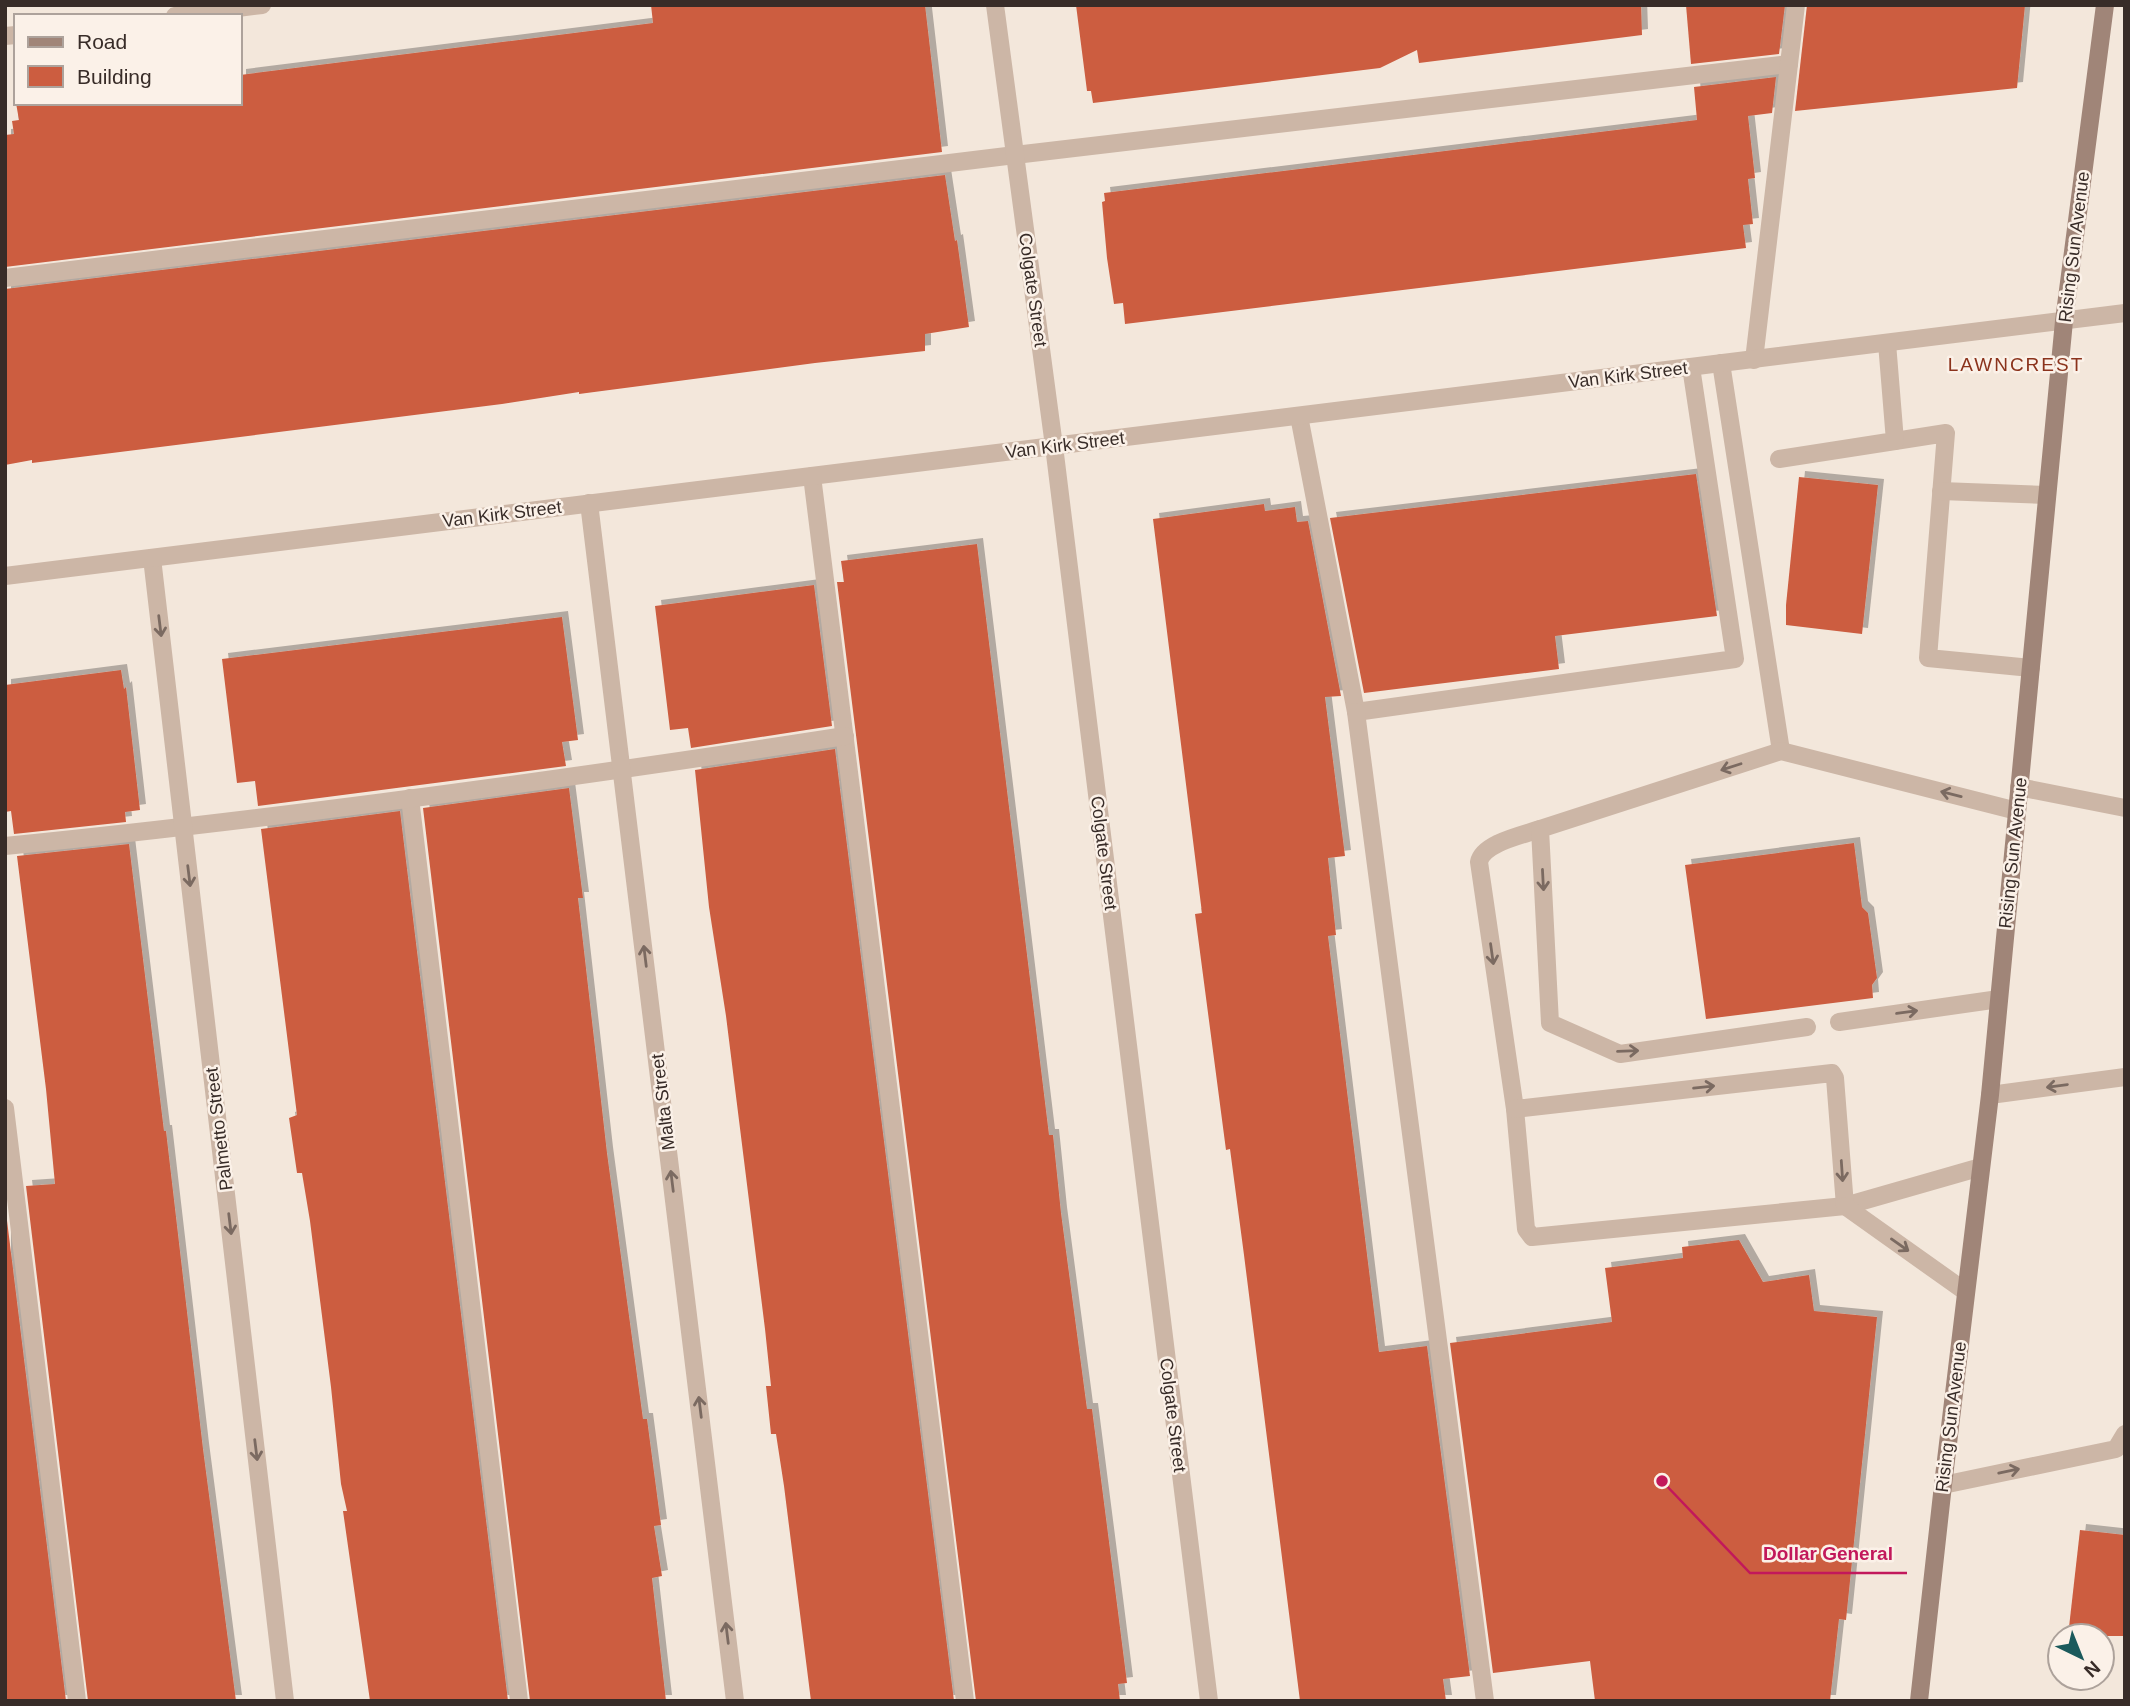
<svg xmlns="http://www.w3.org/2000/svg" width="2130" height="1706" viewBox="0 0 2130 1706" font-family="Arial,sans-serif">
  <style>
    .building { fill: #cc5d40; filter: url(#shadow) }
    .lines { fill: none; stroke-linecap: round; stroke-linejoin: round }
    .lane { stroke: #ccb6a6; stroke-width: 18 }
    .street { stroke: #ccb6a6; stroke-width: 18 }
    .secondary { stroke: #a08578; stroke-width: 18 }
    .oneway { stroke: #7b6a61 }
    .labels { text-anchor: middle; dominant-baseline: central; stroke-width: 5; stroke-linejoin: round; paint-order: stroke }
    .street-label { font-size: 18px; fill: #382c28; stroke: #fbf1e8 }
    .neighbourhood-label { font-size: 19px; letter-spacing: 2px; fill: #8b331c; stroke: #fbf1e8 }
    .leader { fill: none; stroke: #c2185b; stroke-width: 2.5 }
    .callout-dot { fill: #c2185b; stroke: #fbf1e8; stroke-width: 2.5 }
    .callout-label { font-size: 19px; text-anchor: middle; font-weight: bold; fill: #c2185b; stroke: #fbf1e8; stroke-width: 5; stroke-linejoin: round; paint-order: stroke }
  </style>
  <defs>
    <filter id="shadow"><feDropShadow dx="6" dy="-6" stdDeviation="0" flood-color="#0004"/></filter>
  </defs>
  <rect width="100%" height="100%" fill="#f3e7db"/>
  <g class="building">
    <polygon points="651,5 925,5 942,152 5,267 5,135 14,134 12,121 19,120 16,103 240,103 240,75 653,23"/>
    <polygon points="1076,5 1641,5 1642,35 1419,63 1417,50 1380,68 1093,103 1091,91 1087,91"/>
    <polygon points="1686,5 1785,5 1779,54 1691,64"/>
    <polygon points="1807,5 2025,5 2017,88 1795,111"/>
    <polygon points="1776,77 1772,113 1748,116 1755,178 1748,179 1753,224 1743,225 1746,248 1125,324 1123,303 1114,304 1107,258 1102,202 1105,201 1104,193 1697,120 1694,87"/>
    <polygon points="945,175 955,241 957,240 969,327 925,334 925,351 815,363 579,394 579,392 502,404 32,463 32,460 5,465 5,289"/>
    <polygon points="1696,474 1717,616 1555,636 1559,669 1364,693 1330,518"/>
    <polygon points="1799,477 1878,485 1862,634 1786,625 1786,605"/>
    <polygon points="1264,504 1265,511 1295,507 1297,522 1308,521 1341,696 1325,697 1345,856 1328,858 1336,935 1328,936 1379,1352 1427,1346 1470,1676 1443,1679 1446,1701 1300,1701 1244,1255 1230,1149 1226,1150 1195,914 1202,913 1153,519"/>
    <polygon points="977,544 1049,1135 1053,1135 1061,1213 1087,1409 1092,1409 1117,1604 1127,1683 1118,1684 1120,1701 976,1701 837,582 844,582 841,561"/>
    <polygon points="814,585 832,726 691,748 688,728 670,730 655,606"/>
    <polygon points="562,617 578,740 562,742 566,766 258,806 255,781 237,783 222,659"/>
    <polygon points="121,670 124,689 126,687 140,810 125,812 126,822 14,834 11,811 5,812 5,685"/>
    <polygon points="835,749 954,1701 811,1701 784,1486 776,1434 771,1434 766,1386 771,1386 765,1329 726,1016 709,907 695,770"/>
    <polygon points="569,788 583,898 578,898 607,1153 643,1419 647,1419 661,1525 654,1526 662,1576 652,1578 666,1701 530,1701 423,808"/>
    <polygon points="400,811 508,1701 370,1701 343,1511 347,1511 341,1484 331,1387 310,1221 302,1173 297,1173 289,1118 297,1115 261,829"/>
    <polygon points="1854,843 1862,907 1868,913 1877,978 1872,985 1873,998 1706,1019 1685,865"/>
    <polygon points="129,844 164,1131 166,1131 203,1449 236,1701 88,1701 26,1186 55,1184 46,1089 17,856"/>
    <polygon points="5,1204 66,1701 5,1701"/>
    <polygon points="1739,1240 1763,1282 1809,1275 1814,1311 1877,1317 1846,1620 1839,1619 1830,1701 1595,1701 1590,1661 1493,1673 1450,1343 1612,1322 1605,1268 1683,1258 1682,1247"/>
    <polygon points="2080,1530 2125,1535 2125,1636 2068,1636"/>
  </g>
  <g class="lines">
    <g class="lane">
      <polyline points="5,278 1015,155 1789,64"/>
      <polyline points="1754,360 1796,5"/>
      <polyline points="1721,363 1781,751"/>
      <polyline points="1299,416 1356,712 1735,659 1691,367"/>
      <polyline points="1895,441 1946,433 1928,658 2031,668"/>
      <polyline points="1779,459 1895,441 1887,343"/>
      <polyline points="812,476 965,1701"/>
      <polyline points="1941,491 2047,495"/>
      <polyline points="1356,712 1485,1701"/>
      <polyline points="2019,787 2125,808"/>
      <polyline points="410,798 519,1701"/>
      <path d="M1540,829c-17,6 -57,14 -61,33l36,247 11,120 6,8 313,-31 136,-39"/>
      <path d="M5,846c281,-28 561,-67 840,-110"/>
      <polyline points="1839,1022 1999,999"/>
      <polyline points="1807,1027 1620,1054 1550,1023 1540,829 1781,751 2017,811"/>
      <polyline points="5,1108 77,1701"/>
      <polyline points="1515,1109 1832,1073 1835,1078 1845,1206"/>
      <polyline points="1845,1206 1966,1292"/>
      <polyline points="1943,1485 2116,1449 2125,1434"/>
    </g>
    <g class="street">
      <polyline points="995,5 1054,446 1209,1701"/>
      <polyline points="175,16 262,5"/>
      <polyline points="5,36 16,35"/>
      <polyline points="589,503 735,1701"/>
      <polyline points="152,558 285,1701"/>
      <polyline points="5,576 2125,313"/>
      <polyline points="1990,1095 2125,1077"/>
    </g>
    <polyline class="secondary" points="1919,1701 1943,1485 1990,1095 2064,321 2105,5"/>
  </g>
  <defs><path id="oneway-shaft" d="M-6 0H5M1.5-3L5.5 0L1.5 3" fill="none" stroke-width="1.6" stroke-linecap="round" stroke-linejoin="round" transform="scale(1.75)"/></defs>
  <g class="oneway">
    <use href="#oneway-shaft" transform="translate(160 626) rotate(83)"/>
    <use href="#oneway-shaft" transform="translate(1731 767) rotate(162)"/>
    <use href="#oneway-shaft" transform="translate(1951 794) rotate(-166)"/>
    <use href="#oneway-shaft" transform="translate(189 876) rotate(83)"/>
    <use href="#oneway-shaft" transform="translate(1543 880) rotate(87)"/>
    <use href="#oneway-shaft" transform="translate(1492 954) rotate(82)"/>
    <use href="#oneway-shaft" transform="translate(645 956) rotate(-97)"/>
    <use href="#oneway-shaft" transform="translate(1907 1012) rotate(-8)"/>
    <use href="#oneway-shaft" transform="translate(1628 1051) rotate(-2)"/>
    <use href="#oneway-shaft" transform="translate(2057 1086) rotate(172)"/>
    <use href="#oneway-shaft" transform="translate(1704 1087) rotate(-6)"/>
    <use href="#oneway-shaft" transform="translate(1842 1171) rotate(86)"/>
    <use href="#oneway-shaft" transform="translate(672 1181) rotate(-97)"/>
    <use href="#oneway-shaft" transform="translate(230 1224) rotate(83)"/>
    <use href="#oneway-shaft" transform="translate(1900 1245) rotate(35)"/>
    <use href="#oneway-shaft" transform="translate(700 1407) rotate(-97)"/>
    <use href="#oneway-shaft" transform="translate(256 1450) rotate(83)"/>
    <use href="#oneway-shaft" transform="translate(2009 1471) rotate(-12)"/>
    <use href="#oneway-shaft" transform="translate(727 1633) rotate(-97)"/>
  </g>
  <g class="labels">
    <g class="street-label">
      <text transform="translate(2074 247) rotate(-83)">Rising Sun Avenue</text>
      <text transform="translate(1033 290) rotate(82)">Colgate Street</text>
      <text transform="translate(1628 375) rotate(-7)">Van Kirk Street</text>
      <text transform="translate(1065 445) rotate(-7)">Van Kirk Street</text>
      <text transform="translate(502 514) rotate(-7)">Van Kirk Street</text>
      <text transform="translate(1104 853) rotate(83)">Colgate Street</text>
      <text transform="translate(2013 853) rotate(-84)">Rising Sun Avenue</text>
      <text transform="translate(663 1102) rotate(-97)">Malta Street</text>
      <text transform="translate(219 1129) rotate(-97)">Palmetto Street</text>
      <text transform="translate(1173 1415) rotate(83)">Colgate Street</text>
      <text transform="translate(1951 1417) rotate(-83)">Rising Sun Avenue</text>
    </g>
    <g class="neighbourhood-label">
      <text x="2016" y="364">LAWNCREST</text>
    </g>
  </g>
  <path class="leader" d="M1662 1481L1750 1573H1907"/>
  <circle class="callout-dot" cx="1662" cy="1481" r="7"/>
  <g class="callout-label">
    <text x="1828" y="1560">Dollar General</text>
  </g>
  <rect width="2130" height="1706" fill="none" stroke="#382c28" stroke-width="14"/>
  <rect x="14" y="14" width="228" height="91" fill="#fbf1e8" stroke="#ada29b" stroke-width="2"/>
  <rect x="28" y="37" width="35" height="10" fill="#a08578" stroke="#ada29b" stroke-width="2"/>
  <text x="77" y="49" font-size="21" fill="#382c28">Road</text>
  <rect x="28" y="66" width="35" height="21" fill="#cc5d40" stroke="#ada29b" stroke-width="2"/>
  <text x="77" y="84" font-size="21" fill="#382c28">Building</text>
  <g transform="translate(2081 1657) rotate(137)"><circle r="33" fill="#fbf1e8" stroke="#ada29b" stroke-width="2"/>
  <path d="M0-5L12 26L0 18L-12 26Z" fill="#1b5a5c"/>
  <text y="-10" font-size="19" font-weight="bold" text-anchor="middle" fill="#382c28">N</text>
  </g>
</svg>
